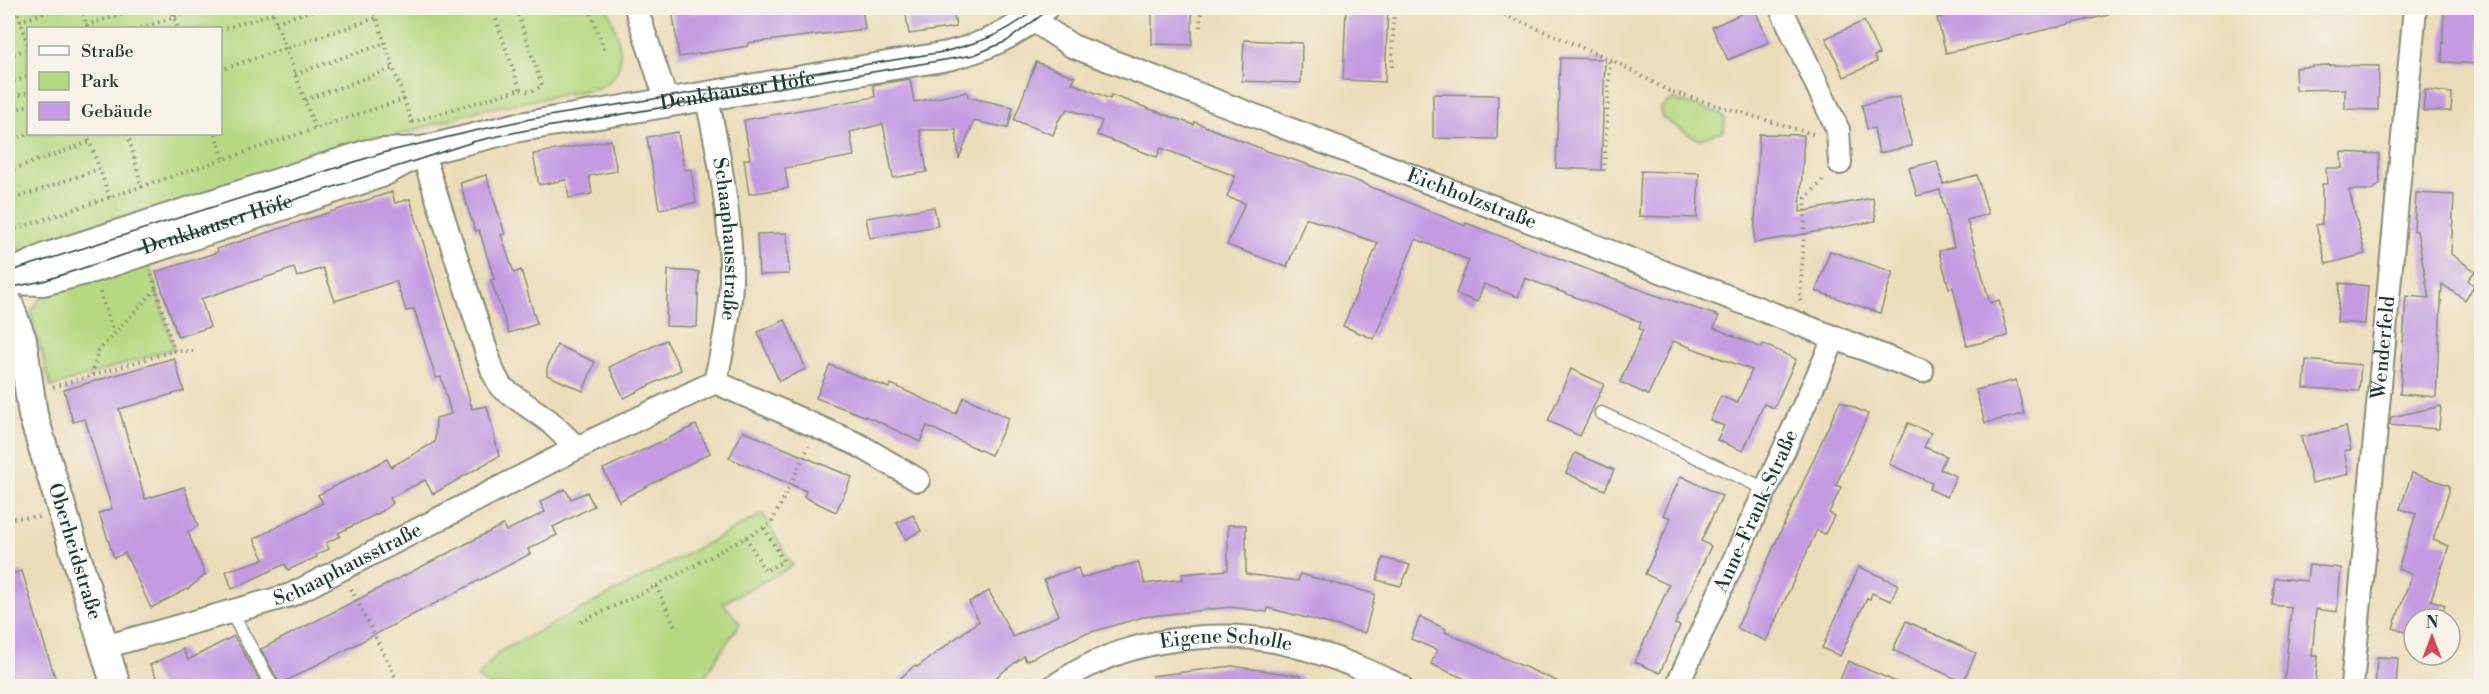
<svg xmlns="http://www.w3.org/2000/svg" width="2489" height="694" viewBox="0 0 2489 694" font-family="'Libre Bodoni',serif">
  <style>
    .green { fill: #b5d981; stroke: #6a8b5a; stroke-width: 1.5; fill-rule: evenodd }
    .building { fill: #c29be2 }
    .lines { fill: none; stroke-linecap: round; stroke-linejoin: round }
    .service-casing { stroke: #868d77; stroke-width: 15 }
    .minor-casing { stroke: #868d77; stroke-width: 26 }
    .tertiary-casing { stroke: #868d77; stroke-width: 32 }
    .path { stroke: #868d77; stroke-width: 4; stroke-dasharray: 1.5 4.5; stroke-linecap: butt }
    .service { stroke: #fff; stroke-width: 12 }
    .minor { stroke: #fff; stroke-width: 22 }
    .tertiary { stroke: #fff; stroke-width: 28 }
    .tram { stroke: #1f3d34; stroke-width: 1.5 }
    .labels { text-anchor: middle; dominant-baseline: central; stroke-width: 5; stroke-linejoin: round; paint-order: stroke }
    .street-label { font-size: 20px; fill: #1f3d34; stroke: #f7f3e8 }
  </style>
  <rect width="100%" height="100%" fill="#f7f3e8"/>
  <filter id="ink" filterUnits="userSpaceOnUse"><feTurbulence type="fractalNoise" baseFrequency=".0167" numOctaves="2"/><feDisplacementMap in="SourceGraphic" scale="12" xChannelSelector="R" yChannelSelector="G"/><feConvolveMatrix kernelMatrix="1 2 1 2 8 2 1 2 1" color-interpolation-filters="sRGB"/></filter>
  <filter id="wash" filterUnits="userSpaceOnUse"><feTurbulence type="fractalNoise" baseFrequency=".008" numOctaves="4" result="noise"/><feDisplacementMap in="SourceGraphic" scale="24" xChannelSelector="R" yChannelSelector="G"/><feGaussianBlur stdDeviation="1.35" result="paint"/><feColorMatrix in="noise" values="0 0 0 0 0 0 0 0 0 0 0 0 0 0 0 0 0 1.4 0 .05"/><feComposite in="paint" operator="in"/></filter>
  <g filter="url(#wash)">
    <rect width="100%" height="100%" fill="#ecddba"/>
    <g class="green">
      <path d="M8,8h600c10,28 26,65 -10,80l-118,22 -455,141 -17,-7zM28,28h192v106h-192z"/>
      <polygon points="1672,99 1719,113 1725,119 1724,131 1698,140 1662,118 1661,107"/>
      <polygon points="145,251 174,348 51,387 31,312 46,290"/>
      <polygon points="763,514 793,566 723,603 740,623 698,686 579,686 572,683 565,686 490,686 477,678 499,652"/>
    </g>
    <g id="blocks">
      <g class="building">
        <polygon points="672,8 693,8 694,13 728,8 862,8 865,29 748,43 748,46 679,57"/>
        <polygon points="905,8 953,8 956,27 909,34"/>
        <polygon points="1152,8 1192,8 1192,45 1152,44"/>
        <polygon points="1346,8 1388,8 1385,82 1343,80"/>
        <polygon points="1754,8 1769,42 1728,60 1712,27"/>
        <polygon points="1979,8 2107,8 2108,15 1946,53 1937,18"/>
        <polygon points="2444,8 2481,8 2481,64 2442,62"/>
        <polygon points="1864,21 1879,54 1874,56 1877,62 1844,77 1826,38"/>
        <polygon points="1244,40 1302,43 1301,83 1242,81"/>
        <polygon points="1560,58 1605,59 1601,170 1556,168"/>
        <polygon points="1036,62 1075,77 1072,83 1110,99 1111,95 1194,125 1195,122 1267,151 1357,181 1465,226 1466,223 1652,294 1719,316 1714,328 1762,348 1763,344 1796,359 1774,408 1764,404 1743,451 1717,440 1724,426 1710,420 1721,396 1737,403 1752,370 1673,341 1648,395 1620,382 1643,330 1639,329 1641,322 1525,278 1518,297 1484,284 1477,302 1456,294 1469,260 1416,239 1374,339 1343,326 1378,243 1306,218 1287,267 1227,245 1245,203 1227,197 1235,176 1161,148 1157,157 1097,135 1102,121 1068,109 1058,121 1053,135 1014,120"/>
        <polygon points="2326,65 2379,66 2378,110 2345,109 2345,89 2296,90 2295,68"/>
        <polygon points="910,79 914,102 967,92 968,97 1013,107 1008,128 974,121 959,159 956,130 920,130 927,172 893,178 883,124 850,132 854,156 785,168 788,188 749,194 744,159 750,159 744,120 875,97 873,85"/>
        <polygon points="2425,90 2452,93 2451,111 2423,111"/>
        <polygon points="1433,94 1498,95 1497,139 1433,138"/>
        <polygon points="1899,97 1912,146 1879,153 1874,128 1867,129 1862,105"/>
        <polygon points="678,132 684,170 691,169 696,203 659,209 647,137"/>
        <polygon points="1759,134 1804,135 1800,212 1873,198 1876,221 1754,243"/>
        <polygon points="611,140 617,171 589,176 592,194 569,198 566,180 539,185 533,154"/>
        <polygon points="2341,152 2379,154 2380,184 2372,190 2349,190 2365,254 2326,264 2316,225 2322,224 2322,184 2327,184 2326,168 2342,168"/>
        <polygon points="1937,161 1943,184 1977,175 1988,214 1967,220 1990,303 1999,300 2008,336 1967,346 1953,287 1949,288 1939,251 1954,247 1940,190 1917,196 1909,168"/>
        <polygon points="1641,171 1699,173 1697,218 1639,216"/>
        <polygon points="486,175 505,234 501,235 514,273 521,270 537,324 509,333 491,280 494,279 479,230 475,231 460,183"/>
        <polygon points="392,192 395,203 410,199 459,360 472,409 487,406 499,456 433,494 425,480 390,498 393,503 381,512 338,533 340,536 326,543 329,549 316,555 317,557 288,570 285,564 232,589 226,571 264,559 254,539 323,503 318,495 387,459 391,467 435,442 436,418 451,414 441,377 436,378 414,309 406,311 396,281 335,301 323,268 297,277 294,268 201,299 210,327 178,337 156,272 218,252 217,249"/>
        <polygon points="2416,193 2454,195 2451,254 2475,271 2468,280 2474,286 2465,300 2442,284 2436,397 2400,394 2406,296 2429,298 2417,231 2414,231"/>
        <polygon points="934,207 938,226 870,238 866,218"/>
        <polygon points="787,233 789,274 759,275 757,234"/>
        <polygon points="1830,251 1893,272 1880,313 1816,291"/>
        <polygon points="668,270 699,272 697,327 666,326"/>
        <polygon points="2340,283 2368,286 2365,324 2337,322"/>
        <polygon points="785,320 806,369 779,381 758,332"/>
        <polygon points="666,340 681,370 624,398 609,367"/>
        <polygon points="557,345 595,362 583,391 547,375 547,368"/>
        <polygon points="174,358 184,391 119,409 145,499 184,487 198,526 188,532 205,575 189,588 151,608 125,553 114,558 99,513 112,509 85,419 73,422 64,390"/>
        <polygon points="2306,360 2361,365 2359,391 2304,388"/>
        <polygon points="830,365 889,388 891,384 956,414 964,397 1009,418 991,455 927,426 920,442 875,420 816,398"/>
        <polygon points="1571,369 1604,384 1580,436 1548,421"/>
        <polygon points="2016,380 2024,414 1985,423 1976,390"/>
        <polygon points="1840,401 1868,414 1836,485 1841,487 1829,513 1834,516 1825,534 1817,530 1766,641 1737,628"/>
        <polygon points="2441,406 2439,429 2390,425 2391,417"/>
        <polygon points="1908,423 1931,433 1924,447 1946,456 1940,469 1956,476 1947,497 1929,489 1932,483 1889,464"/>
        <polygon points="696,425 710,453 619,501 603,469"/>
        <polygon points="2346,427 2351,450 2344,451 2349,474 2312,483 2301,437"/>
        <polygon points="743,431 852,477 836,512 804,497 806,491 729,458"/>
        <polygon points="1575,453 1614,470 1605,490 1566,473"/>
        <polygon points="2412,473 2449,485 2449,492 2433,540 2449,546 2431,600 2445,605 2440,619 2414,619 2414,635 2393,628 2412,574 2398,569 2416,514 2400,509"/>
        <polygon points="1681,476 1722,496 1701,541 1711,546 1675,624 1680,626 1660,673 1635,662 1669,585 1645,574 1671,518 1663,515"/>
        <polygon points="565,489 571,499 587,492 594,506 553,527 557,535 528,549 530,554 280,684 261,649 495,529 503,525 506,531 545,512 540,502"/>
        <polygon points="913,515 921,531 906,539 897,523"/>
        <polygon points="1228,525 1246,525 1246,574 1298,581 1300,574 1375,594 1365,633 1268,608 1267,612 1230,607 1187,612 1143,617 1081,635 1026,661 1024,656 983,687 891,687 915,665 917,667 979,621 969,602 989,591 1013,637 1059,615 1044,580 1058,574 1078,568 1081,578 1138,562 1145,584 1183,579 1182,574 1228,570"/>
        <polygon points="1383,558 1410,565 1401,586 1377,580"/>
        <polygon points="2309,565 2341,568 2337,612 2316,609 2312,656 2318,656 2315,687 2284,687 2291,607 2272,605 2275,578 2307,581"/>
        <polygon points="1859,567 1898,584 1891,601 1872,593 1870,599 1867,598 1840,656 1822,648"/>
        <polygon points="22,571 40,630 58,687 11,687 8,675 8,575"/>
        <polygon points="1420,617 1446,629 1445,632 1570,687 1483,687 1431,664 1437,650 1411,639"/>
        <polygon points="1906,621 1976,653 1963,682 1893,650"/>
        <polygon points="234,636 263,687 161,687 150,665 183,649 188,660"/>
        <polygon points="2377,657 2398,658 2396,687 2375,687"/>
        <polygon points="1848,661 1908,687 1837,687"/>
        <polygon points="1232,666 1301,676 1300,687 1153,687 1152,676"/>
      </g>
    </g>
  </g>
  <g filter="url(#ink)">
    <use href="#blocks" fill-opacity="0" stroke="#868d77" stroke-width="1.5"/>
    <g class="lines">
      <g class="service-casing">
        <g id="service">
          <polyline points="1601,413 1768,490"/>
          <polyline points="231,612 272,686"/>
        </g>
      </g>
      <g class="minor-casing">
        <g id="minor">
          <polyline points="636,8 667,102"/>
          <polyline points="1781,8 1838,130 1840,163"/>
          <path id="s1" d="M1027,16l45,30 850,325"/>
          <path id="s2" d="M706,95c13,57 26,129 25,187 -1,34 -8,67 -16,100"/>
          <polyline points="422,151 493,372 501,387 549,421 577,448"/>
          <path id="s3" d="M104,647l187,-52 286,-147 138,-66 144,63 59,35"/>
          <path id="s4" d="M1054,686c12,-7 23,-15 36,-21 54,-27 130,-35 189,-23 41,9 84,26 121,44"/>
          <path id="s5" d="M1677,686l158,-349"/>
          <path id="s6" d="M2352,686l63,-678"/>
        </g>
      </g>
      <g class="tertiary-casing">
        <g id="tertiary">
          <path id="s7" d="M8,276l40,-19 320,-103 54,-3 92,-23 434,-72c36,-9 68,-22 95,-48"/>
          <polyline points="12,280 43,281 93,268 381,173 418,153"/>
          <path id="s8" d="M8,303l14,37 11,75 83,271"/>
        </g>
      </g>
      <g class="path">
        <polyline points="16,8 28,44"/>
        <polyline points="82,8 87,28"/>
        <polyline points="171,8 178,28"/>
        <polyline points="271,8 315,128"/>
        <polyline points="373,8 412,123"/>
        <polyline points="492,8 520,89"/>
        <polyline points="589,8 605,51"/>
        <polyline points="1488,8 1610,59 1669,91 1816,135"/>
        <polyline points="276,22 319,8"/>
        <polyline points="8,25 58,8"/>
        <polyline points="86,25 143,8"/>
        <polyline points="1200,27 1201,8"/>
        <polyline points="141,28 203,8"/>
        <polyline points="220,30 273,13"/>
        <polyline points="8,56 28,49"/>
        <polyline points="1392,67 1394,8"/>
        <polyline points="220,70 376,18"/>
        <polyline points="295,74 385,43"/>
        <polyline points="8,83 28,77"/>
        <polyline points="8,99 28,92"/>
        <polyline points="305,100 394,68"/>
        <polyline points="8,112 28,105"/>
        <polyline points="412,122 520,89 529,92 542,86 516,8"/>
        <polyline points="87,134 110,198"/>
        <polyline points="128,134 142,188"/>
        <polyline points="215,134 224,159"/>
        <polyline points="8,141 29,134"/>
        <polyline points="8,171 90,142"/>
        <polyline points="1604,171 1610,59"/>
        <polyline points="8,201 99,169"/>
        <polyline points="8,217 12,230 404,99"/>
        <polyline points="152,275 174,351"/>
        <polyline points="100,292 113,332"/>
        <polyline points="1800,301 1806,198 1825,178"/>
        <polyline points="92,375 98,351 156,289"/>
        <polyline points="53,387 174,351 194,351"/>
        <polyline points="8,516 10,518 40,517"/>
        <polyline points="746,537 765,571 783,561 764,527"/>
        <polyline points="656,586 675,626"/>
        <polyline points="351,589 400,686"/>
        <polyline points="581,622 656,586 771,524 809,446"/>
      </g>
      <use href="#service" class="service"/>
      <use href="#minor" class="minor"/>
      <use href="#tertiary" class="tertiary"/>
      <g class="tram">
        <path d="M8,272l378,-120 88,-21 56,-12 413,-67c35,-9 67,-19 92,-44"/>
        <path id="s9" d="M8,288l35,-7 433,-140 46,-10 452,-76 33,-14 44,-33"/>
      </g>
    </g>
  </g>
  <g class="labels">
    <g class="street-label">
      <text stroke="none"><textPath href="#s7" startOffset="756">Denkhauser Höfe</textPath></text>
      <text stroke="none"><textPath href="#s1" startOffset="482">Eichholzstraße</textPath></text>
      <text stroke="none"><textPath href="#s9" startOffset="219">Denkhauser Höfe</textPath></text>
      <text stroke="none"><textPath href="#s2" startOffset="146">Schaaphausstraße</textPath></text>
      <text stroke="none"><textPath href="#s6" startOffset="340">Wenderfeld</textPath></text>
      <text stroke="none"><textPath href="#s5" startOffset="192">Anne-Frank-Straße</textPath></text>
      <text stroke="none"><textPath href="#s8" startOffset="258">Oberheidstraße</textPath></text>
      <text stroke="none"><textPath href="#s3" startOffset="258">Schaaphausstraße</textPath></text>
      <text stroke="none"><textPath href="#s4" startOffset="182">Eigene Scholle</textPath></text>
    </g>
  </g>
  <rect width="2489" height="694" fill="none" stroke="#f7f3e8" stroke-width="30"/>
  <rect x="27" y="27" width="195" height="108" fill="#f7f3e8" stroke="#a1aaa0" stroke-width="1.5"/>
  <rect x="39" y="46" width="30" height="9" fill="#ffffff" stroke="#a1aaa0" stroke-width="1.5"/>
  <text x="81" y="57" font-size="18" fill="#1f3d34">Straße</text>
  <rect x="39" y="72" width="30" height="18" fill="#b5d981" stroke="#a1aaa0" stroke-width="1.5"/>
  <text x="81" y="87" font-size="18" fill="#1f3d34">Park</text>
  <rect x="39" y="102" width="30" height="18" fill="#c29be2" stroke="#a1aaa0" stroke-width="1.5"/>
  <text x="81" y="117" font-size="18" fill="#1f3d34">Gebäude</text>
  <g transform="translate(2432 637)"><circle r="28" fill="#f7f3e8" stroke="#a1aaa0" stroke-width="1.5"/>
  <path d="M0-4.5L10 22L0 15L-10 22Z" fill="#d1495b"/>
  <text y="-9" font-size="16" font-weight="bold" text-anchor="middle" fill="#1f3d34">N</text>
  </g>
</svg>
